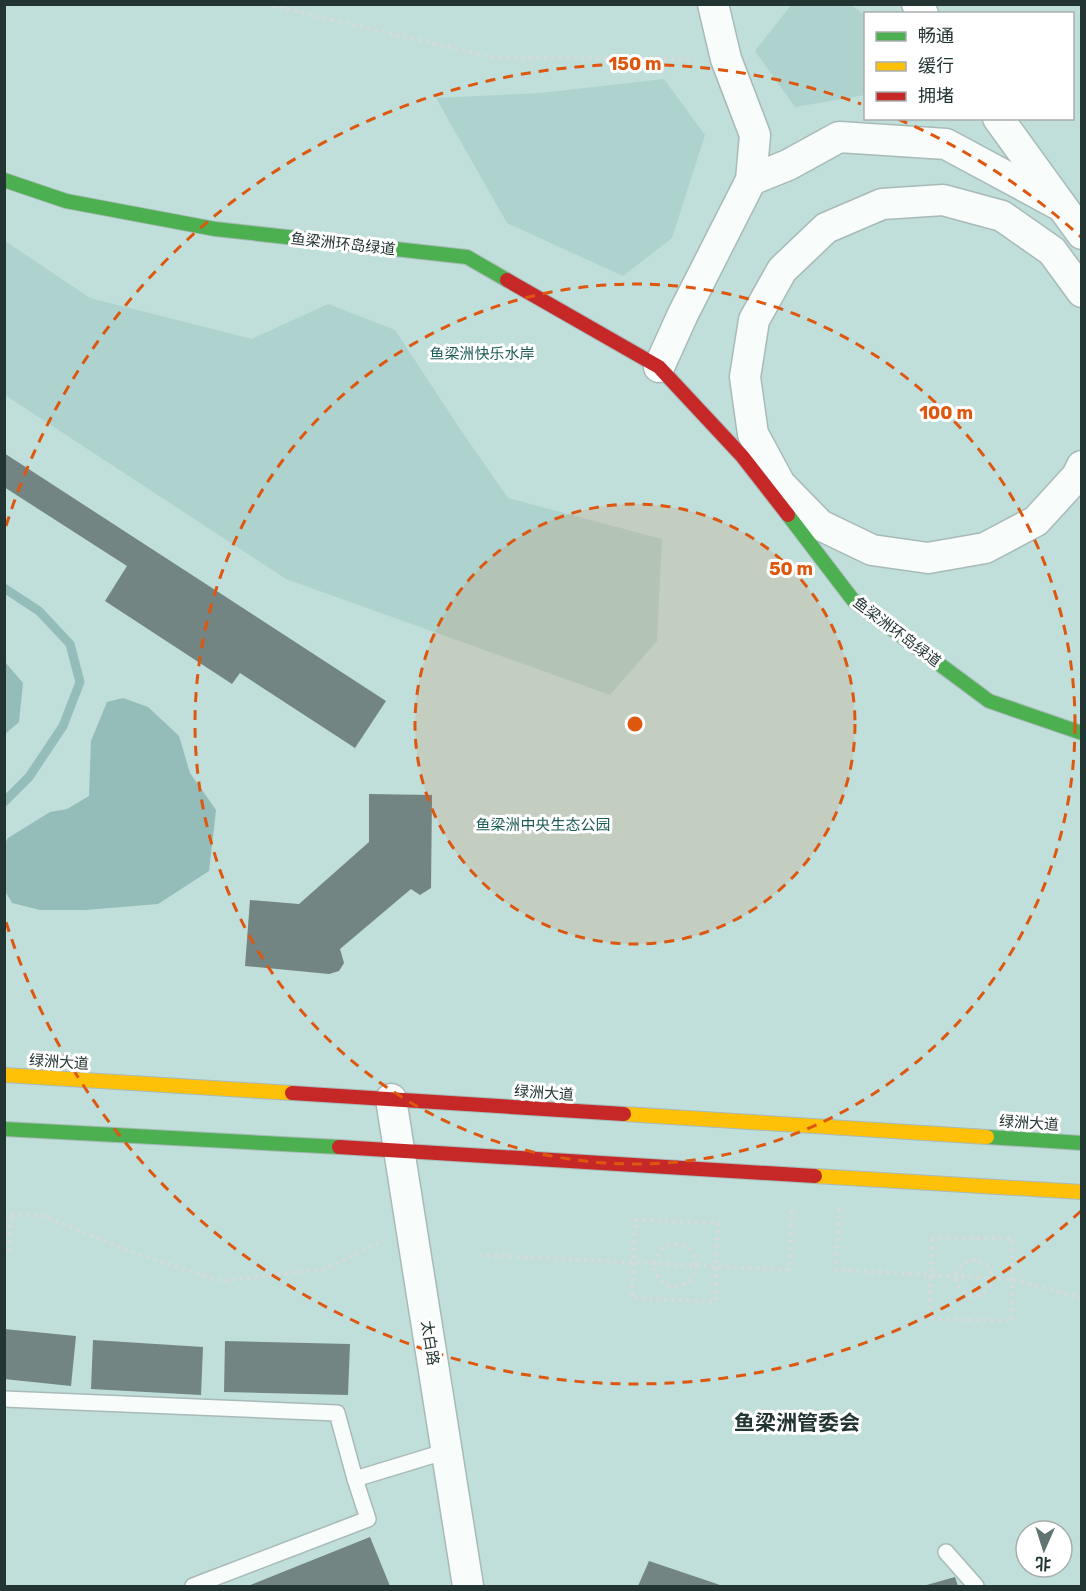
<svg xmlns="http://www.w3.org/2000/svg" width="1086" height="1591" viewBox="0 0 1086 1591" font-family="Rubik,'Noto Sans SC',sans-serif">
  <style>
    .green { fill: #c0deda; fill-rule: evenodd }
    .forest { fill: #aed3cf }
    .water { fill: #94bcb8 }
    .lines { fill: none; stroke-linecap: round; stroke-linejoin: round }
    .stream { stroke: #94bcb8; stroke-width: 9 }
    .building { fill: #728583 }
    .lane-casing { stroke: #a8bab8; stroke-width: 18 }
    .street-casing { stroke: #a8bab8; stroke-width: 33 }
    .fast-casing { stroke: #a8bab8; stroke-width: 16 }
    .slow-casing { stroke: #a8bab8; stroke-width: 16 }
    .jam-casing { stroke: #a8bab8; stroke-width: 16 }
    .path { stroke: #d4dbda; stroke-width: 4; stroke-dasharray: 3 4.5; stroke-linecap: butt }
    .lane { stroke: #f8fcfb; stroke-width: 15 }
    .street { stroke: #f8fcfb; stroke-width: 30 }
    .fast { stroke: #4caf50; stroke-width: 14 }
    .slow { stroke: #ffc107; stroke-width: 14 }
    .jam { stroke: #c62828; stroke-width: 14 }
    .ring { fill: none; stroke: #de570e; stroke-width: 3; stroke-dasharray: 10 8 }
    .labels { text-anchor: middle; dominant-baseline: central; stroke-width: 6; stroke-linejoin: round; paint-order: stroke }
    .street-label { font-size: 15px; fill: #233533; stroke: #fff }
    .park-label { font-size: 15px; fill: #1c5c57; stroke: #fff }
    .district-label { font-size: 21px; font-weight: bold; fill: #233533; stroke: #fff }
    .centre { fill: #de570e; stroke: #fff; stroke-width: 3 }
    .ring-label { font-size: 18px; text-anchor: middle; font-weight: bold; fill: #de570e; stroke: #fff; stroke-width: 6; stroke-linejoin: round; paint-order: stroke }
  </style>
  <rect width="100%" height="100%" fill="#d2eae7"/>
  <path class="green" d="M4,5h1077v1581h-1076zM866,14h206v104h-206zM1026,1531h36v36h-36z"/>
  <g class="forest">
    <polygon points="792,4 850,5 865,15 865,95 795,107 755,51"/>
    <polygon points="664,79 705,135 672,238 623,276 507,223 436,98 541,93"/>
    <polygon points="5,241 90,298 252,339 328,304 395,330 460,429 508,498 662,539 657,641 610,695 286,579 5,395"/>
  </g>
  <g class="water">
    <polygon points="5,662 23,683 19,722 5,734"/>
    <polygon points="123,698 148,707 179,736 190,773 216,810 209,871 158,904 85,910 40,910 12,903 5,891 5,843 8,838 50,812 67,809 89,796 91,741 107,702"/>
  </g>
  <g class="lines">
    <polyline class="stream" points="4,588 39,611 70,644 80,682 63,726 29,777 4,802"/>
  </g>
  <g class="building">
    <polygon points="4,453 386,701 355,748 240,673 232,684 105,601 127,566 4,487"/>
    <polygon points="369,794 432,795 431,888 420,895 411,889 340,949 344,963 339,971 329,974 245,966 250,900 299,904 369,842"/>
    <polygon points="4,1329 76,1336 71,1386 4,1379"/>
    <polygon points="93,1340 203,1347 201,1395 91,1389"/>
    <polygon points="225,1341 350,1344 348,1395 224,1392"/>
    <polygon points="370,1537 390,1586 248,1586"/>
    <polygon points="649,1561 723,1586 638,1586"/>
    <polygon points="955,1577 958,1586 923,1586"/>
  </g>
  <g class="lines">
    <g class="lane-casing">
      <g id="lane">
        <polyline points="4,1399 337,1413 355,1479 368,1519 193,1586"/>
        <polyline points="355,1479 447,1451"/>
        <polyline points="946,1552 976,1586"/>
      </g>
    </g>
    <g class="street-casing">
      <g id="street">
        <polyline points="917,4 923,14"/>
        <polyline points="998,118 1082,234"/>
        <polyline points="751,180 788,165 839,137 946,144 1061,206"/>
        <polyline points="1082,292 1052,251 1002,216 943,200 882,204 826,228 782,270 754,320 745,377 753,434 780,484 820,525 872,550 928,558 985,548 1036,521 1077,476 1082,466"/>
        <polyline points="659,367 683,314 751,180 755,135 726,59 713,4"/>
        <polyline points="391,1099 468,1586"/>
      </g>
    </g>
    <g class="fast-casing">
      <g id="fast">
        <polyline points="4,180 66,201 215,229 467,257 507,280"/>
        <polyline points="788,515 853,600 989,701 1082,733"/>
        <polyline points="4,1129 339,1147"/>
        <polyline points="987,1137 1082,1143"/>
      </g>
    </g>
    <g class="slow-casing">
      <g id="slow">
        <polyline points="4,1075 292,1093"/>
        <polyline points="624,1114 987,1137"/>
        <polyline points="815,1176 1082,1192"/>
      </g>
    </g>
    <g class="jam-casing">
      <g id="jam">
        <polyline points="507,280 659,367 742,456 788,515"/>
        <polyline points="292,1093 624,1114"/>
        <polyline points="339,1147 815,1176"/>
      </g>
    </g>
    <g class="path">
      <polyline points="265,4 496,58 695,59"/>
      <polyline points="839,1208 836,1270 1012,1279 1082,1298"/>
      <polyline points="4,1214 43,1216 134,1253 223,1281 325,1269 384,1240"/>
      <polygon points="635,1220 718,1223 715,1302 632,1298"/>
      <polygon points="932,1237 1013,1239 1011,1321 929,1319"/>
      <circle cx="675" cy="1265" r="21"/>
      <polyline points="4,1253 9,1253 11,1214"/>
      <polyline points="479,1255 789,1270 792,1206"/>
      <circle cx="974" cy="1278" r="18"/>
    </g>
    <use href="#lane" class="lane"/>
    <use href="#street" class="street"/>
    <use href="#fast" class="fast"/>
    <use href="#slow" class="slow"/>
    <use href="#jam" class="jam"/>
  </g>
  <circle cx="635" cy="724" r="220" fill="#de570e" fill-opacity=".12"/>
  <g class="ring">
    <circle cx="635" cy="724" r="220"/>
    <circle cx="635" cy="724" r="440"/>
    <path d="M1081 1211A660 660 0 0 1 6 922M6 526A660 660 0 0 1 861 104M898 119A660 660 0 0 1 1081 237"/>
  </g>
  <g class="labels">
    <g class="street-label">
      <text transform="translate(343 244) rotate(6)">鱼梁洲环岛绿道</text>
      <text transform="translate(897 632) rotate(37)">鱼梁洲环岛绿道</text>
      <text transform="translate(59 1062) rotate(4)">绿洲大道</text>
      <text transform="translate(544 1093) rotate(4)">绿洲大道</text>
      <text transform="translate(1029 1123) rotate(4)">绿洲大道</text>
      <text transform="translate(430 1343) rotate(81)">太白路</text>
    </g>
    <g class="park-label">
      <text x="482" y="354">鱼梁洲快乐水岸</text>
      <text x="543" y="825">鱼梁洲中央生态公园</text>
    </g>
    <g class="district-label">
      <text x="797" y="1422">鱼梁洲管委会</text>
    </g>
  </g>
  <circle cx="635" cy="724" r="9" class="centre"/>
  <g class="ring-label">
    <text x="635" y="70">150 m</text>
    <text x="946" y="419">100 m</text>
    <text x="791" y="575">50 m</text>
  </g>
  <rect width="1086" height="1591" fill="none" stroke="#233533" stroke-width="12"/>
  <rect x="864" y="12" width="210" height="108" fill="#ffffff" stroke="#a7aead" stroke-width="1.5"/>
  <rect x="876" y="32" width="30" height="9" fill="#4caf50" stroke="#a7aead" stroke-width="1.5"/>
  <text x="918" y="42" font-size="18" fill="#233533">畅通</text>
  <rect x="876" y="62" width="30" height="9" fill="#ffc107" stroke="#a7aead" stroke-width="1.5"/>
  <text x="918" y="72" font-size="18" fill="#233533">缓行</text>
  <rect x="876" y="92" width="30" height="9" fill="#c62828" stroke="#a7aead" stroke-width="1.5"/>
  <text x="918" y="102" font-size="18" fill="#233533">拥堵</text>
  <g transform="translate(1044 1549) rotate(183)"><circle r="28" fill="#ffffff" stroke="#a7aead" stroke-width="1.5"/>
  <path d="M0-4.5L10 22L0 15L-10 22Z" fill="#607472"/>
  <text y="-9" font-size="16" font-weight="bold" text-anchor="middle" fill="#233533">北</text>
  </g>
</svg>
